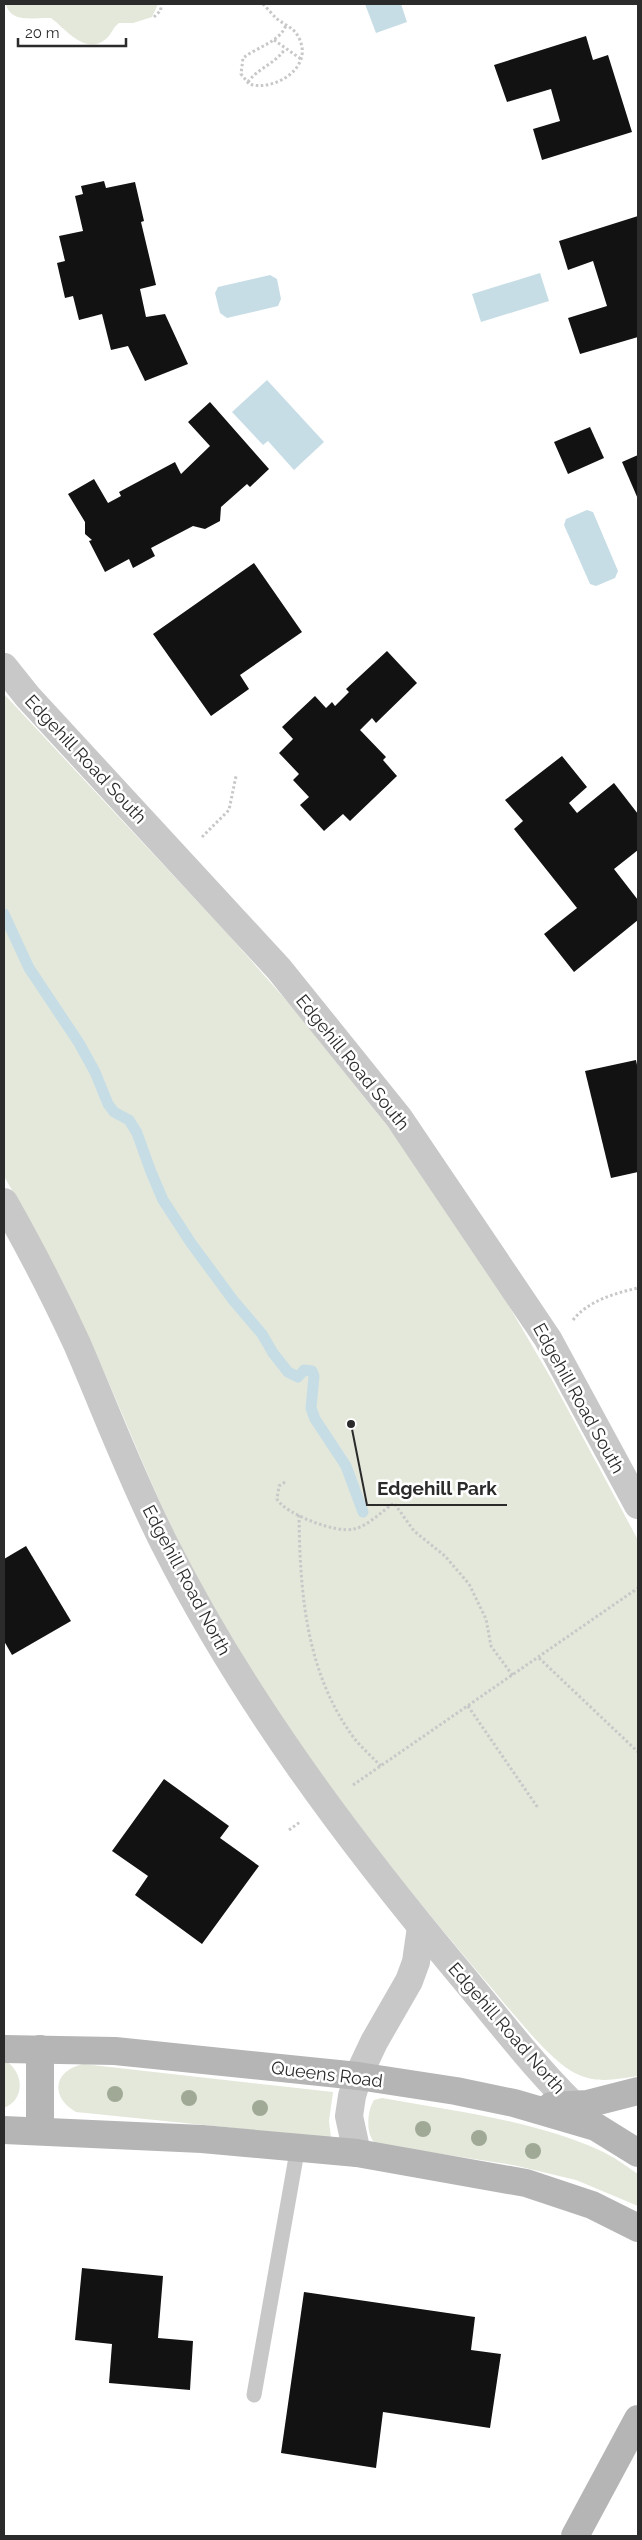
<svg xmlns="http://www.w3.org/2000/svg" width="642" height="2540" viewBox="0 0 642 2540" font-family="Raleway,sans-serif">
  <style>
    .green { fill: #e3e8da }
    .water { fill: #c7dde6 }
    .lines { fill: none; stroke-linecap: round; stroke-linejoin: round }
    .stream { stroke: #c7dde6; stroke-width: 11 }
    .building { fill: #121212 }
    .path { stroke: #c8c8c8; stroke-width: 3; stroke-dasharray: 2.5 2.5; stroke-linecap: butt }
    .lane { stroke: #c8c8c8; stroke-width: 15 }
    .street { stroke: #c8c8c8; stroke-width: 28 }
    .secondary { stroke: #b5b5b5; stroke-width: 28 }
    .tree { fill: #a0a995 }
    .labels { text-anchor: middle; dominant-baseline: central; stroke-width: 5; stroke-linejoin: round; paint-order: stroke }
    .street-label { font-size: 18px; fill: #2b2b2b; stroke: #fff }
    .leader { fill: none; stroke: #2b2b2b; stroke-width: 2 }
    .callout-dot { fill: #2b2b2b; stroke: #fff; stroke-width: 2 }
    .callout-label { font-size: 19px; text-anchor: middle; font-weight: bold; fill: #2b2b2b; stroke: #fff; stroke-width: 5; stroke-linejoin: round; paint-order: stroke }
  </style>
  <rect width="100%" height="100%" fill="#fff"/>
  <g class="green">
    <path d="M158,4l-6,13 -19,6h-14c-6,4 -7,11 -13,16 -21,17 -40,-10 -55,-21 -16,-1 -39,6 -45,-13z"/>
    <path d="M4,694l223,239 66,75 115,144 90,135 54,93 86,160v536c-20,3 -41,8 -61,-2 -26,-11 -68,-66 -88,-89 -116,-135 -227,-279 -308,-438 -31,-63 -56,-129 -85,-193 -28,-61 -59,-120 -92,-178z"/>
    <path d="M4,2060c20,11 22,39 0,48z"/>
    <path d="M83,2064l250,28 -4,29 2,17 -255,-26c-26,-15 -23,-41 7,-48z"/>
    <path d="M382,2098c72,13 150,22 217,52 14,6 27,16 39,24v32l-62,-26 -63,-15 -137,-21c-11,-9 -9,-33 -2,-44z"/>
  </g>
  <g class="water">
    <polygon points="365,4 401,4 407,22 376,33"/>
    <polygon points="540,273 549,301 481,322 472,294"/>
    <polygon points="270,275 277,279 281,299 278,306 227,318 220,313 215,293 218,287"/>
    <polygon points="267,380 324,442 294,470 268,441 263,445 232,412"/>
    <polygon points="587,510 593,512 618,571 615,578 596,586 590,584 564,525 566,519"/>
  </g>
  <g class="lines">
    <polyline class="stream" points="4,914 29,968 79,1043 95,1072 108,1104 114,1112 129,1120 137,1133 151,1172 163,1200 191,1243 233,1300 262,1334 273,1353 288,1372 298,1377 304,1370 312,1371 314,1376 311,1408 315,1419 346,1466 363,1512"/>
  </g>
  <g class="building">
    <polygon points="586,36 593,60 608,55 632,132 542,160 533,129 560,121 551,89 507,102 494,65"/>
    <polygon points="104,181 106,188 135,182 144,221 141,222 156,285 140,289 146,317 165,314 188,364 145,381 128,346 111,350 102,314 79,320 73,296 65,298 57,263 65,261 59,236 83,231 75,196 83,194 81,186"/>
    <polygon points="638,216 638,337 580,354 568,318 607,306 593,261 568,270 559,241"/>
    <polygon points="210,402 269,469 250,487 247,484 221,507 220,521 205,529 193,526 151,548 155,556 133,568 129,559 105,572 89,541 92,540 85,534 85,522 68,494 94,479 108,503 121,496 119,492 175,462 181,474 210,446 188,422"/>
    <polygon points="590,427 604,458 568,474 554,442"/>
    <polygon points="638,455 638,499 622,462"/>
    <polygon points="254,563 302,632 240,675 249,689 211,716 153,634"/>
    <polygon points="387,651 417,683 376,723 372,718 360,730 386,757 383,760 397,776 350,821 343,814 324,831 300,805 309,797 293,780 299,774 279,753 293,739 282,727 315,696 326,708 332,702 335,706 349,692 346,689"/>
    <polygon points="562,756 587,787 569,803 577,813 614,783 638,814 638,850 614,869 638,900 638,920 574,972 544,934 577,908 514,829 523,821 505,800"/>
    <polygon points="636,1060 638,1070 638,1172 611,1178 585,1071"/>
    <polygon points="26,1546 71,1621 12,1655 4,1641 4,1559"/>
    <polygon points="164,1779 229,1826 220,1838 259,1866 202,1944 135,1895 148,1876 112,1851"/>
    <polygon points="82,2268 163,2276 158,2338 193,2341 190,2390 109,2383 112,2344 75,2340"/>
    <polygon points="304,2292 475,2317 471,2350 501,2354 490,2428 383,2412 376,2468 281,2453"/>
  </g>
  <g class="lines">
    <g class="path">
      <path d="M263,4c4,4 9,10 13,14 8,7 18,9 23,20 15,30 -25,54 -50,46l-8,-10 2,-16c14,-11 37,-16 43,-33"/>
      <polyline points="154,17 161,10 160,4"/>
      <polyline points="274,40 301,59"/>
      <path d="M248,82c10,-14 27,-18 37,-33"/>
      <polyline points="202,837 229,810 236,776"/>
      <path d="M573,1320c15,-19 42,-27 65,-32"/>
      <path d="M285,1482l-6,4 -2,13c8,15 60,35 77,30 14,-3 28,-18 40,-26l20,28 31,25 24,28 17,35 5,27 22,30"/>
      <path d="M299,1515c1,79 7,158 55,223 8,10 18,19 27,28"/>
      <polyline points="539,1658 638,1752"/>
      <polyline points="468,1706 538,1808"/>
      <polyline points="353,1785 638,1588"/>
      <polyline points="289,1830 300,1822"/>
    </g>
    <polyline class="lane" points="254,2395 298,2146"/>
    <g class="street">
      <polyline points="4,667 28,697 279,969 399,1118 548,1339 638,1505"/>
      <path d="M4,1202c26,46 51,94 73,142 29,67 55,136 88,201 78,154 181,292 292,425 42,50 82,104 130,148"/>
      <polyline points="357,2153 349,2116 352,2096 358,2076 374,2042 409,1981 416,1962 421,1927"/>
    </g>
    <g class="secondary">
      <polyline points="4,2049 115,2051 358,2076 456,2091 514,2103 596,2127 638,2153"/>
      <polyline points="40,2049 40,2130"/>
      <polyline points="551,2106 587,2104 638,2091"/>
      <polyline points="4,2130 202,2139 357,2153 526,2183 592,2205 638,2228"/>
      <polyline points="575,2536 638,2419"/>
    </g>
  </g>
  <g class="tree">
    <circle cx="115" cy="2094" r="8"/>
    <circle cx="189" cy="2098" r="8"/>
    <circle cx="260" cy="2108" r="8"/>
    <circle cx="423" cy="2129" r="8"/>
    <circle cx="479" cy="2138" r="8"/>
    <circle cx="533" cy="2151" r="8"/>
  </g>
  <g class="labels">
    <g class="street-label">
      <text transform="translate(86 759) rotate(47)">Edgehill Road South</text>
      <text transform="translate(353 1062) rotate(51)">Edgehill Road South</text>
      <text transform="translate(579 1398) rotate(61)">Edgehill Road South</text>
      <text transform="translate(187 1580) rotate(62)">Edgehill Road North</text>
      <text transform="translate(507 2028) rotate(49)">Edgehill Road North</text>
      <text transform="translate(327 2074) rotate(7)">Queens Road</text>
    </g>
  </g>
  <path class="leader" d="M351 1424L367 1505H507"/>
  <circle class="callout-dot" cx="351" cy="1424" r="5"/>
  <g class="callout-label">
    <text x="437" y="1495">Edgehill Park</text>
  </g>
  <rect width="642" height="2540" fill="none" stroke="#2b2b2b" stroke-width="10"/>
  <path d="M18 38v8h108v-8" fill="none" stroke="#2b2b2b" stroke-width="2.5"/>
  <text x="25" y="38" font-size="15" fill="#2b2b2b" stroke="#ffffff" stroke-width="4" paint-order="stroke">20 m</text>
</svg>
